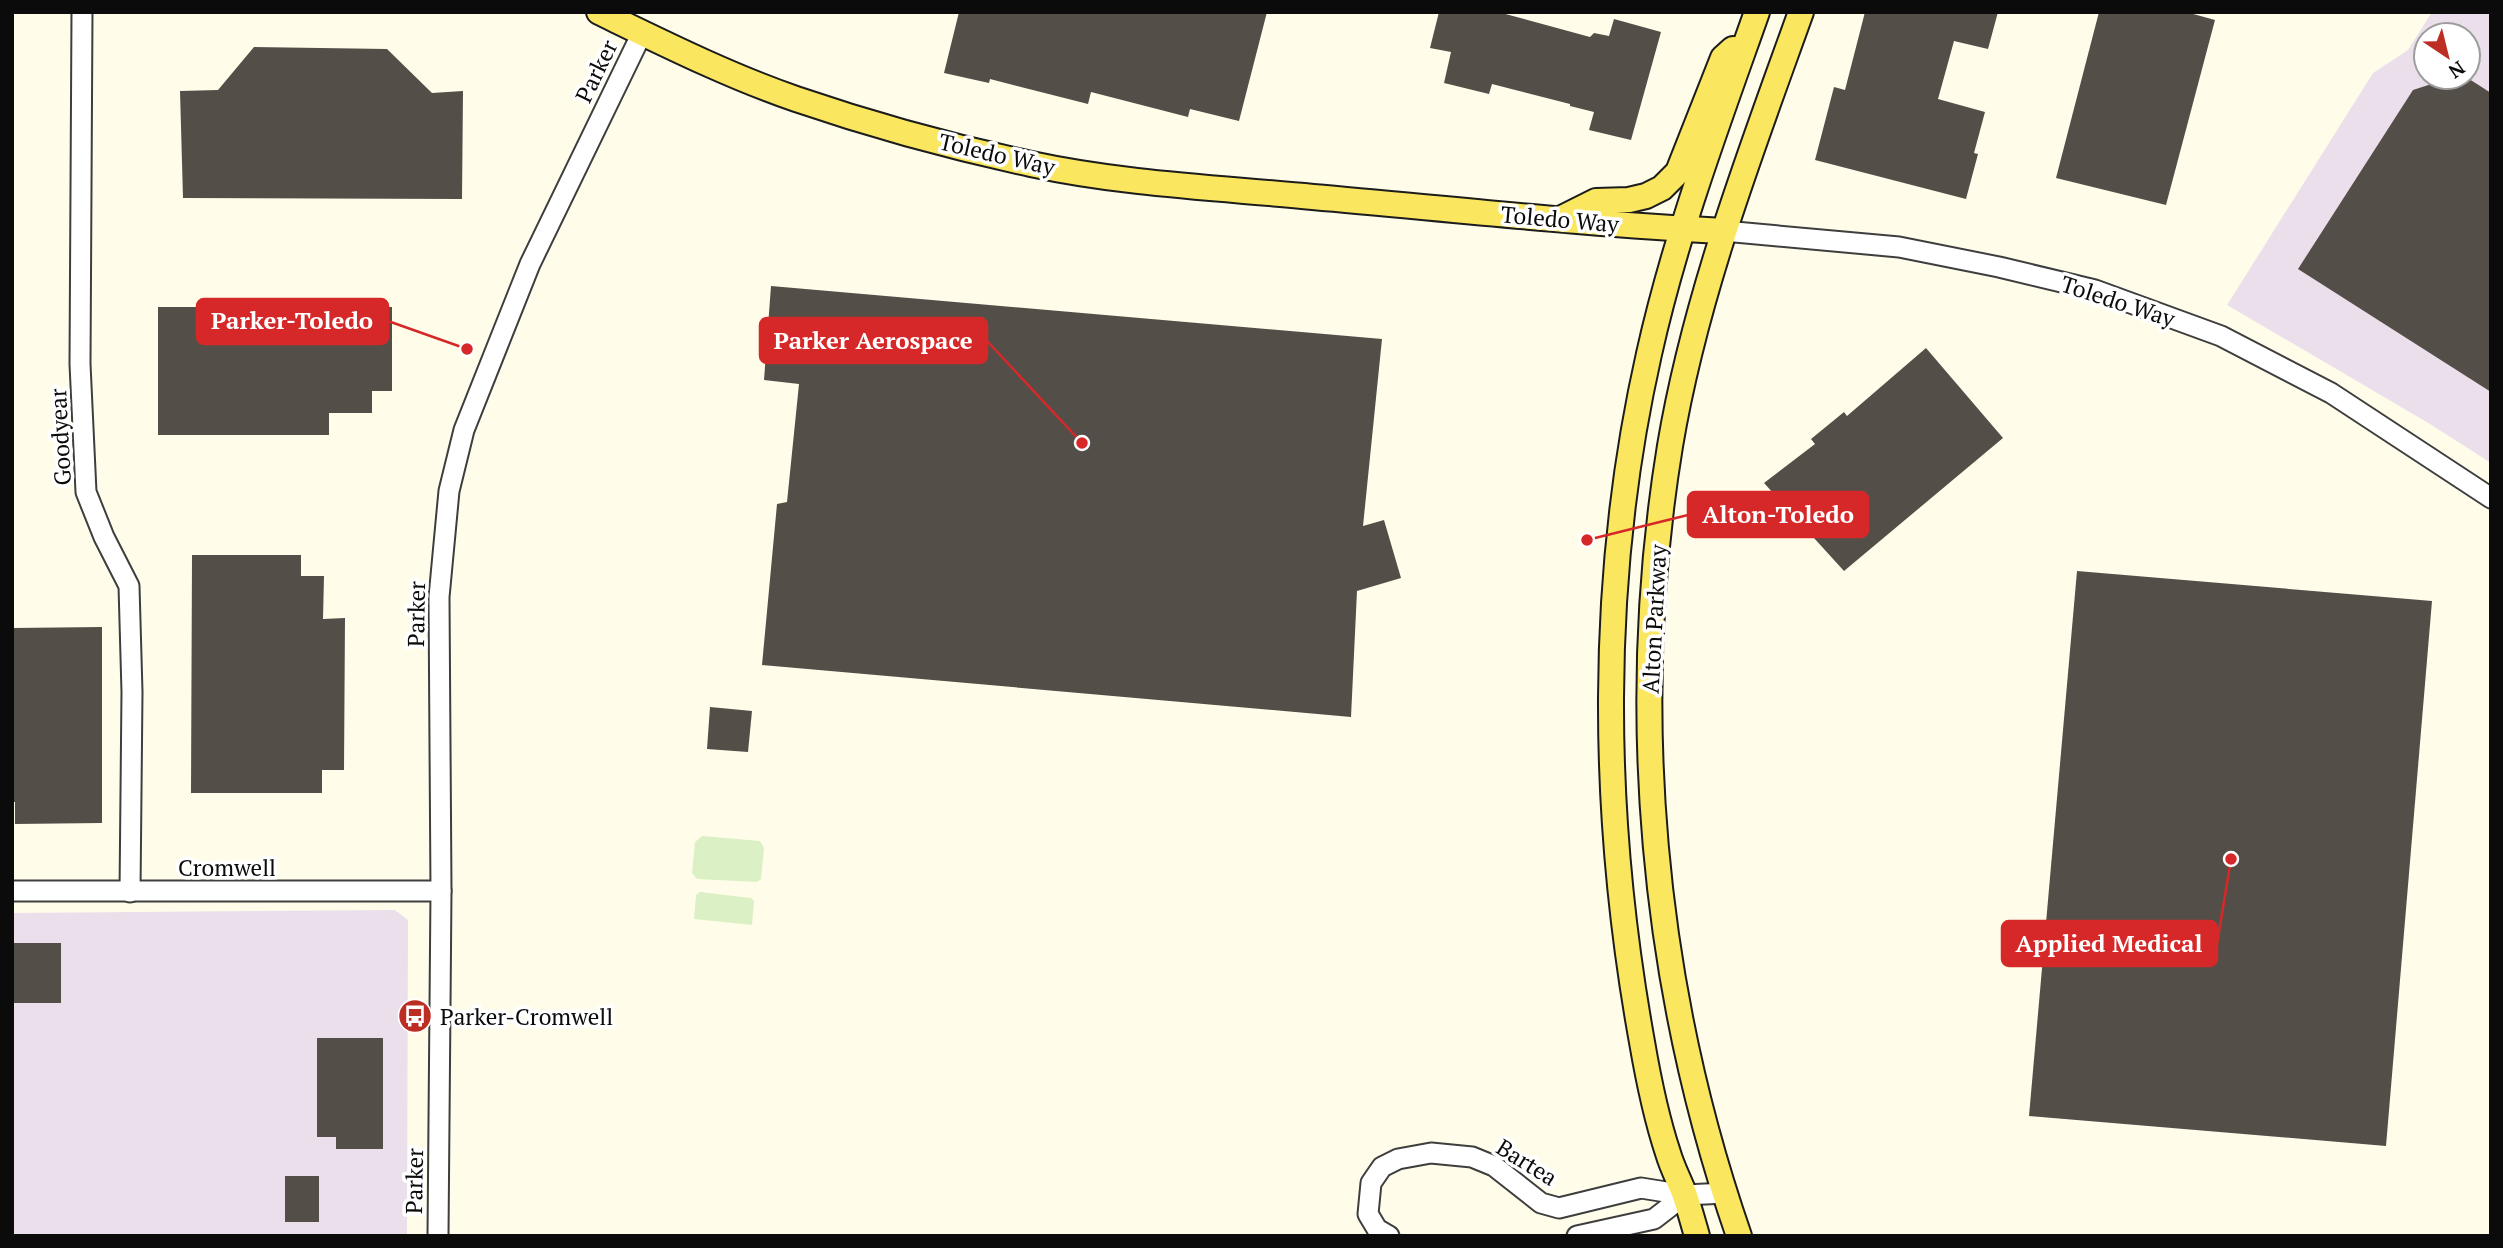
<svg xmlns="http://www.w3.org/2000/svg" width="2503" height="1248" viewBox="0 0 2503 1248" font-family="'PT Serif',serif">
  <style>
    .industrial { fill: #ebdfeb; fill-rule: evenodd }
    .pitch { fill: #dcf0c6 }
    .building { fill: #544e48 }
    .lines { fill: none; stroke-linecap: round; stroke-linejoin: round }
    .minor-casing { stroke: #3e3e3e; stroke-width: 23 }
    .major-casing { stroke: #1c1c1c; stroke-width: 28 }
    .minor { stroke: #fff; stroke-width: 19 }
    .major { stroke: #fae75f; stroke-width: 24 }
    .labels { text-anchor: middle; dominant-baseline: central; stroke-width: 7; stroke-linejoin: round; paint-order: stroke }
    .street-label { font-size: 23px; fill: #0b0b0b; stroke: #fff }
    .poi-label { font-size: 23px; fill: #0b0b0b; stroke: #fff; text-anchor: start }
    .leader { fill: none; stroke: #d62828; stroke-width: 2.5 }
    .callout-dot { fill: #d62828; stroke: #fff; stroke-width: 2.5 }
    .callout { fill: #d62828; stroke: #d62828; stroke-width: 2.5 }
    .callout-label { font-size: 24px; text-anchor: middle; font-weight: bold; fill: #fff }
  </style>
  <rect width="100%" height="100%" fill="#fffdea"/>
  <g class="industrial">
    <path d="M2432,12h59v451l-61,-39 -203,-119 146,-232 35,-23zM2426,35h42v42h-42z"/>
    <polygon points="395,910 408,920 407,1236 12,1236 12,913"/>
  </g>
  <g class="pitch">
    <polygon points="702,836 760,841 764,848 761,879 757,882 697,879 692,873 695,842"/>
    <polygon points="700,892 751,898 754,901 752,925 694,919 696,895"/>
  </g>
  <g class="building">
    <polygon points="959,12 1267,12 1239,121 1190,109 1188,117 1091,92 1088,104 990,79 989,83 944,73"/>
    <polygon points="1439,12 1498,12 1590,37 1594,33 1609,36 1614,19 1661,32 1631,140 1589,130 1594,112 1570,106 1570,104 1492,84 1489,94 1444,83 1451,52 1430,48"/>
    <polygon points="1865,12 1998,12 1988,49 1954,41 1938,99 1985,112 1974,153 1978,154 1966,199 1815,160 1834,87 1845,90"/>
    <polygon points="2099,12 2186,12 2215,20 2166,205 2056,178"/>
    <polygon points="254,47 387,49 432,93 463,91 462,199 183,198 180,91 218,90"/>
    <polygon points="2453,77 2466,77 2491,93 2491,392 2298,269 2413,90"/>
    <polygon points="771,286 1382,339 1363,526 1384,520 1401,578 1357,591 1351,717 762,665 777,504 787,502 799,384 764,380"/>
    <polygon points="158,307 392,307 392,391 372,391 372,413 329,413 329,435 158,435"/>
    <polygon points="1926,348 2003,438 1844,571 1764,483 1815,444 1811,439 1844,412 1847,416"/>
    <polygon points="192,555 301,555 301,576 324,576 323,619 345,618 344,770 322,770 322,793 191,793"/>
    <polygon points="2077,571 2432,601 2386,1146 2029,1116"/>
    <polygon points="102,627 102,823 15,824 15,802 12,802 12,628"/>
    <polygon points="710,707 752,711 748,752 707,749"/>
    <rect x="12" y="943" width="49" height="60"/>
    <polygon points="317,1038 383,1038 383,1149 336,1149 336,1137 317,1137"/>
    <rect x="285" y="1176" width="34" height="46"/>
  </g>
  <g class="lines">
    <g class="minor-casing">
      <g id="minor">
        <polyline points="82,12 80,364 86,492 104,537 129,586 132,692 130,892"/>
        <polyline points="1724,231 1899,247 1999,267 2095,290 2221,336 2331,393 2491,498"/>
        <polyline points="12,891 441,891"/>
        <polyline points="438,1236 441,891 439,597 449,491 464,430 530,264 642,33"/>
        <polyline points="1389,1236 1377,1229 1368,1214 1371,1183 1382,1167 1398,1159 1431,1153 1472,1157 1494,1166 1541,1203 1559,1208 1641,1188 1685,1195 1726,1193"/>
        <polyline points="1577,1236 1654,1219 1685,1195"/>
      </g>
    </g>
    <g class="major-casing">
      <g id="major">
        <path d="M599,12c64,31 130,64 197,87 76,26 156,48 235,65 92,20 189,24 282,33 137,12 274,27 411,34"/>
        <polyline points="1562,218 1596,201 1629,200 1646,196 1662,188 1678,172 1723,58 1733,49"/>
        <path d="M1697,1236c-4,-14 -8,-29 -13,-43 -5,-13 -12,-26 -16,-40 -11,-33 -20,-76 -26,-111 -41,-227 -44,-462 7,-688 26,-117 68,-229 108,-342"/>
        <path d="M1739,1236c-87,-251 -112,-527 -69,-790 25,-149 80,-292 131,-434"/>
      </g>
    </g>
    <use href="#minor" class="minor"/>
    <use href="#major" class="major"/>
  </g>
  <defs>
    <g id="bus-disc" transform="scale(1.75)"><circle r="9.5" fill="#bc2e23" stroke="#fff"/><path d="M-5-6H5V4H4V6H2V4H-2V6H-4V4H-5ZM-3.5-4V0h7V-4ZM-3.5 1.2v1.5H-2V1.2ZM2 1.2v1.5H3.5V1.2Z" fill="#fff"/></g>
  </defs>
  <g fill-rule="evenodd">
    <use href="#bus-disc" x="415" y="1016"/>
  </g>
  <g class="labels">
    <g class="street-label">
      <text transform="translate(596 71) rotate(-64)">Parker</text>
      <text transform="translate(997 154) rotate(13)">Toledo Way</text>
      <text transform="translate(1560 219) rotate(5)">Toledo Way</text>
      <text transform="translate(2118 301) rotate(18)">Toledo Way</text>
      <text transform="translate(60 437) rotate(-93)">Goodyear</text>
      <text transform="translate(416 614) rotate(-89)">Parker</text>
      <text transform="translate(1654 619) rotate(-87)">Alton Parkway</text>
      <text x="227" y="867">Cromwell</text>
      <text transform="translate(1527 1162) rotate(32)">Bartea</text>
      <text transform="translate(414 1181) rotate(-89)">Parker</text>
    </g>
    <g class="poi-label">
      <text x="440" y="1016">Parker-Cromwell</text>
    </g>
  </g>
  <path class="leader" d="M467 349L388 321M1082 443L987 341M1587 540L1688 515M2231 859L2217 944"/>
  <g class="callout-dot">
    <circle cx="467" cy="349" r="7"/>
    <circle cx="1082" cy="443" r="7"/>
    <circle cx="1587" cy="540" r="7"/>
    <circle cx="2231" cy="859" r="7"/>
  </g>
  <g class="callout">
    <rect x="197" y="299" width="191" height="45" rx="7"/>
    <rect x="760" y="318" width="227" height="45" rx="7"/>
    <rect x="1688" y="492" width="180" height="45" rx="7"/>
    <rect x="2002" y="921" width="215" height="45" rx="7"/>
  </g>
  <g class="callout-label">
    <text x="292" y="329">Parker-Toledo</text>
    <text x="873" y="349">Parker Aerospace</text>
    <text x="1778" y="523">Alton-Toledo</text>
    <text x="2109" y="952">Applied Medical</text>
  </g>
  <rect width="2503" height="1248" fill="none" stroke="#0b0b0b" stroke-width="28"/>
  <g transform="translate(2447 56) rotate(145)"><circle r="33" fill="#ffffff" stroke="#9d9d9d" stroke-width="2"/>
  <path d="M0-5L12 26L0 18L-12 26Z" fill="#bc2e23"/>
  <text y="-10" font-size="19" font-weight="bold" text-anchor="middle" fill="#0b0b0b">N</text>
  </g>
</svg>
